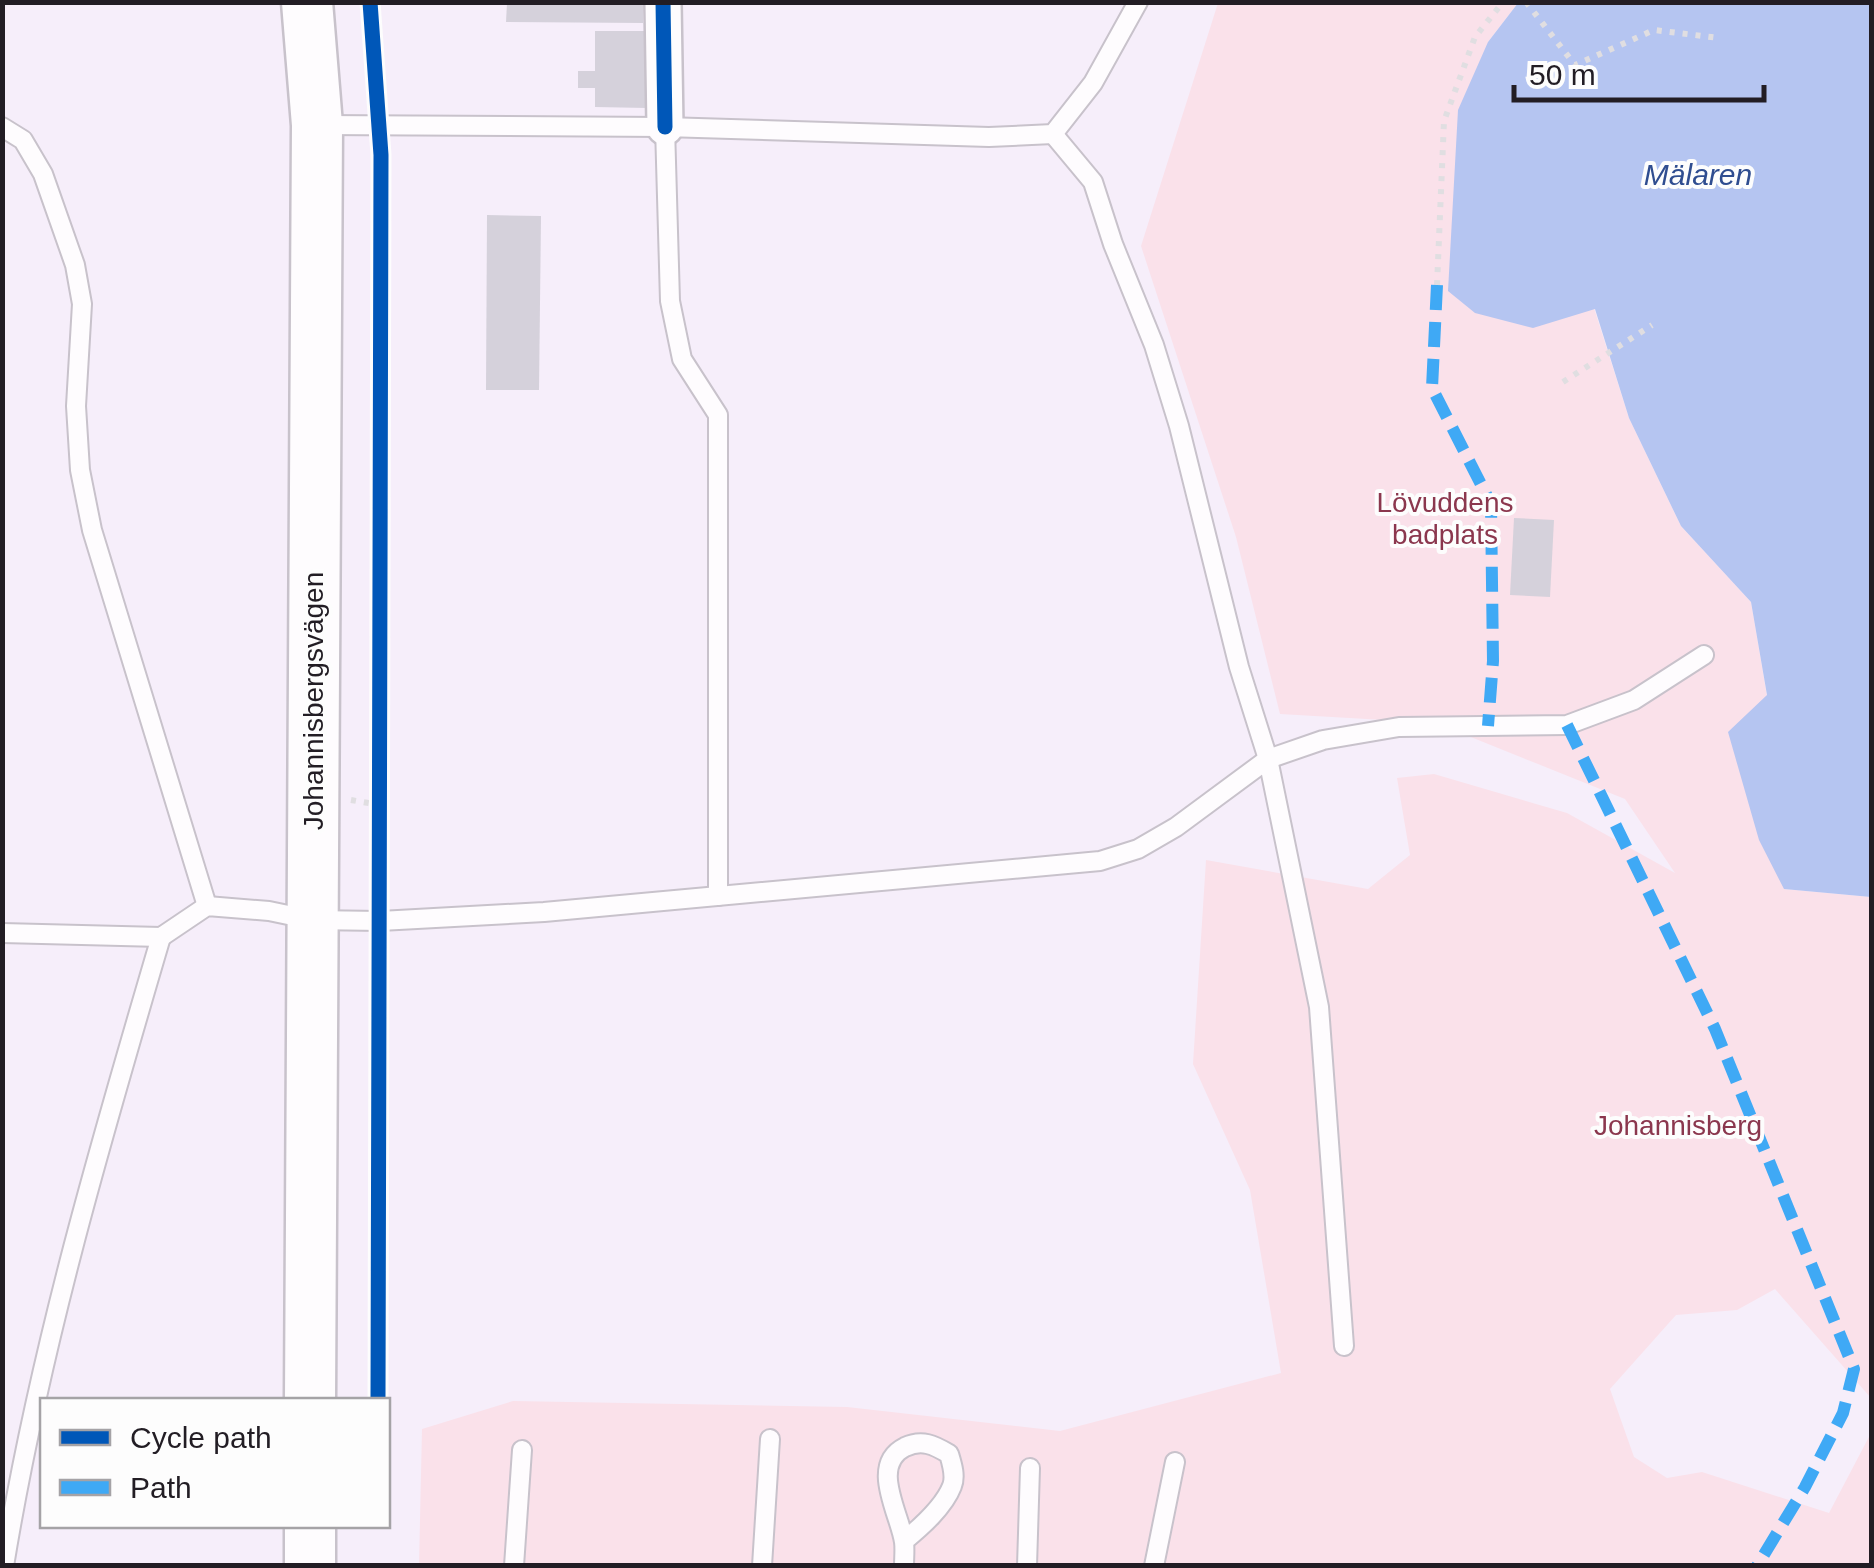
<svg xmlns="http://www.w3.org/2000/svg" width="1874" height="1568" viewBox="0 0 1874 1568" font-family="Arial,sans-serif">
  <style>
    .green { fill: #fae1ea }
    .water { fill: #b5c5f1 }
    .building { fill: #d5d1db }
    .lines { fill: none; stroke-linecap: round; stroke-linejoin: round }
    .service-casing { stroke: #c8c2cb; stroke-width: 22 }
    .minor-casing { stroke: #c8c2cb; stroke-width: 40 }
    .secondary-casing { stroke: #c8c2cb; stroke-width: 55 }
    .path { stroke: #e0dee1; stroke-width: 6; stroke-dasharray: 5 8; stroke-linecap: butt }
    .service { stroke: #fefcfe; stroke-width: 18 }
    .minor { stroke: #fefcfe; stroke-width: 35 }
    .secondary { stroke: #fefcfe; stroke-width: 50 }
    .quiet { stroke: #3fa9f5; stroke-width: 12; stroke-dasharray: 25 12; stroke-linecap: butt }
    .cycleway-casing { stroke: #fdfdfd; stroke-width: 21 }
    .cycleway { stroke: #0057b8; stroke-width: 15 }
    .labels { text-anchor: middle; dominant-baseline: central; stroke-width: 8; stroke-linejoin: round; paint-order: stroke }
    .park-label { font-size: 28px; fill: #8b374e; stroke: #fdfdfd }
    .street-label { font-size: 28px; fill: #221d24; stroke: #fdfdfd }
    .water-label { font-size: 30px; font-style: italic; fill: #2f4d90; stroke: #fdfdfd }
  </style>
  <rect width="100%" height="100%" fill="#f6eefa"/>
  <polygon class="green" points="1218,3 1518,3 1488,42 1594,308 1629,418 1681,526 1751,602 1767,696 1784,889 1871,897 1871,1398 1775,1289 1737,1310 1676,1315 1610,1389 1634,1457 1667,1478 1702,1472 1829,1513 1871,1433 1871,1565 419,1566 422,1429 513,1401 847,1407 1060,1431 1281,1373 1250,1190 1193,1064 1206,860 1368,889 1410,855 1397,778 1434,774 1567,813 1675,873 1625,799 1436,723 1280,714 1236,537 1141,246"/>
  <polygon class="water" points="1518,3 1871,3 1871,897 1784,889 1759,840 1728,732 1767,695 1751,602 1681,526 1629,418 1595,309 1533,328 1475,313 1448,291 1458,110 1488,42"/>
  <g class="building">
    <polygon points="507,3 643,3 643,23 506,22"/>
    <polygon points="595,31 648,31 647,108 595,107 595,88 578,88 578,71 595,71"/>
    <polygon points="487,215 541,216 539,390 486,390"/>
    <polygon points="1514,518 1554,520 1550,597 1510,595"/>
  </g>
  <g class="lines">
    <g class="service-casing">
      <g id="service">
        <polyline points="318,125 665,127 989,137 1053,134 1093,83 1138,2"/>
        <polyline points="2,127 23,140 43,174 75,265 82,304 76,406 80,470 92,530 207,906"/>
        <polyline points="665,127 670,301 682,359 718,415 718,896"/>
        <polyline points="1053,134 1093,182 1113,244 1154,345 1179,426 1239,667 1268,759 1319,1007 1344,1346"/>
        <polyline points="2,933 161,937 207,906 269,911 312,920 380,921 544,912 1100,861 1138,849 1176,827 1268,759 1323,740 1399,727 1567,725 1634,700 1704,655"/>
        <path d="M4,1566c35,-214 96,-422 157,-629"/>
        <polyline points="514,1566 522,1450"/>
        <polyline points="762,1566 770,1439"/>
        <path d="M904,1566c0,-8 1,-17 0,-24 -4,-28 -35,-77 1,-95 17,-8 29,-2 44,7 3,10 7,22 3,32 -8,21 -31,41 -48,55"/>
        <polyline points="1027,1566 1030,1468"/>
        <polyline points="1154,1566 1175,1462"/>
      </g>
    </g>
    <g class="minor-casing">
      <polyline id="minor" points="663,2 665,127"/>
    </g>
    <g class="secondary-casing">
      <g id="secondary">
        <polyline points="307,2 317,125 310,1400"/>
        <polyline points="310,1566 310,1526"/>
      </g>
    </g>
    <g class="path">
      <polyline points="1526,2 1575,65 1654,30 1719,38"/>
      <polyline points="1437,285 1444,121 1475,37 1503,2"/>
      <polyline points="1563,382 1652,325"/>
      <polyline points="351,800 380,805"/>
    </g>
    <use href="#service" class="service"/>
    <use href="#minor" class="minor"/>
    <use href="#secondary" class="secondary"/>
    <g class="quiet">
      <polyline points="1437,285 1432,388 1491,504 1493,661 1488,726"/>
      <polyline points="1567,725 1715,1029 1854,1369 1843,1413 1805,1487 1757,1566"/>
    </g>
    <g class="cycleway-casing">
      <g id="cycleway">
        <polyline points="370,2 381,155 378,1400"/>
        <polyline points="663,2 665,127"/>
      </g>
    </g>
    <use href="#cycleway" class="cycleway"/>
  </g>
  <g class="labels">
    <g class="park-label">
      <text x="1445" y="502">Lövuddens<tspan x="1445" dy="32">badplats</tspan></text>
      <text x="1678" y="1125">Johannisberg</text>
    </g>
    <g class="street-label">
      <text transform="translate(313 701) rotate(-90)">Johannisbergsvägen</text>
    </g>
    <g class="water-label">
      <text x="1698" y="174">Mälaren</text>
    </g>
  </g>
  <rect width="1874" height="1568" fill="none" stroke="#221d24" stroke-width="10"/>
  <rect x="40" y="1398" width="350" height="130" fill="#fdfdfd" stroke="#a5a3a6" stroke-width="2.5"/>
  <rect x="60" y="1430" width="50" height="15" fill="#0057b8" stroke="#a5a3a6" stroke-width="2.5"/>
  <text x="130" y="1448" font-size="30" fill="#221d24">Cycle path</text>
  <rect x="60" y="1480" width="50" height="15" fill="#3fa9f5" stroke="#a5a3a6" stroke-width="2.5"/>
  <text x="130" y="1498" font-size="30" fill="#221d24">Path</text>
  <path d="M1514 85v15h250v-15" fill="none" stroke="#221d24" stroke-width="5"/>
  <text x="1529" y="85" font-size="30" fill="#221d24" stroke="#fdfdfd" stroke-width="8" paint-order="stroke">50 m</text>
</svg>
